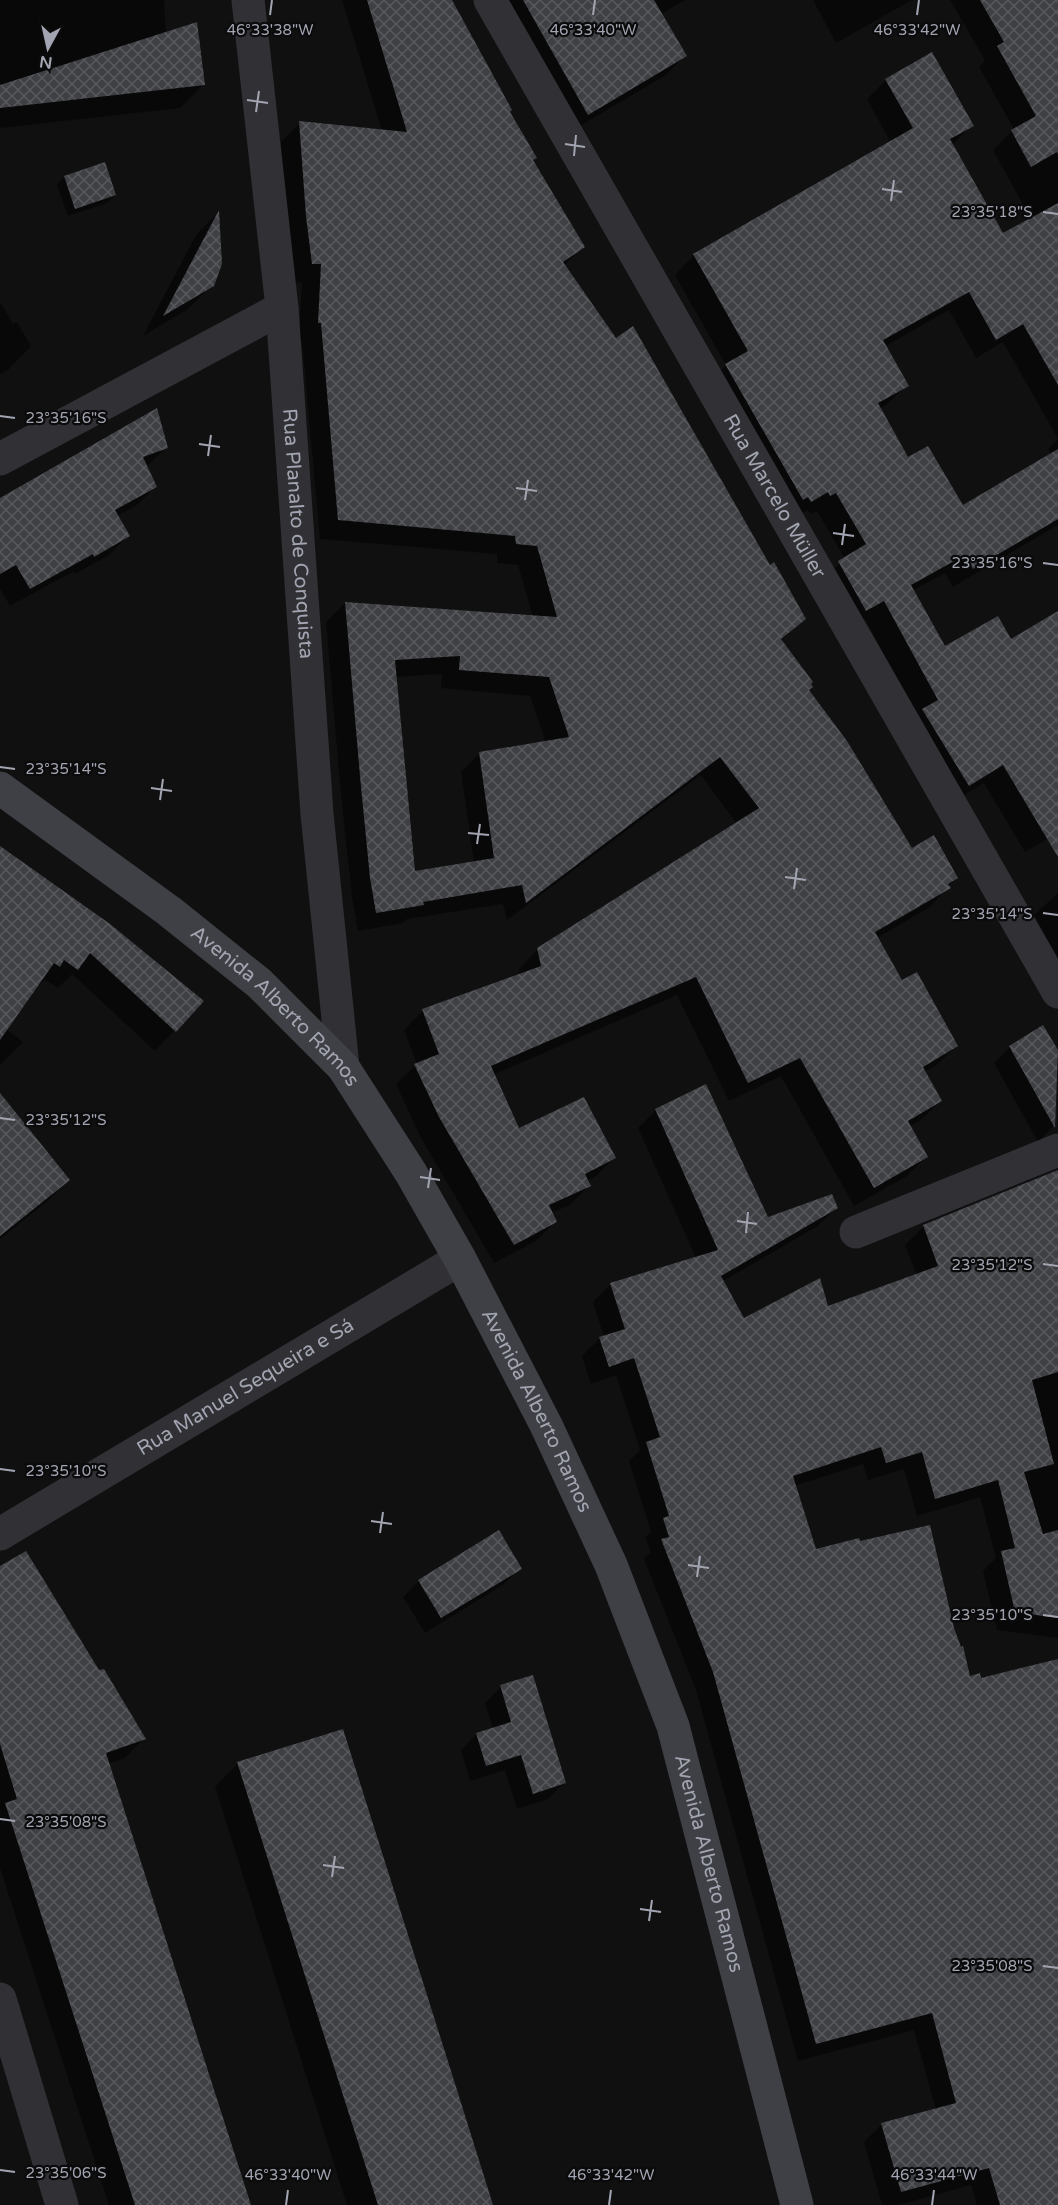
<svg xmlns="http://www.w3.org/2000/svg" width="1058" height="2205" viewBox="0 0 1058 2205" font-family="'Varela Round',sans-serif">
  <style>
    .shadow { fill: #0007; fill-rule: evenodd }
    .building { fill: url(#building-cross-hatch); fill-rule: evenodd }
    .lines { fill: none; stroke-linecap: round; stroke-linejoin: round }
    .minor { stroke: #313135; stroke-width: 33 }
    .secondary { stroke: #3f4045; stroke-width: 33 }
    .ticks { fill: none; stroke: #a2a5b1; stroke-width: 2 }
    .labels { text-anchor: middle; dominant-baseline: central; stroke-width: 4.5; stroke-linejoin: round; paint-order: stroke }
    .street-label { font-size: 20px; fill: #a2a5b1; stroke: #0b0b0c }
    .ticks-label { font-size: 15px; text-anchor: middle; fill: #a2a5b1; stroke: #0b0b0c; stroke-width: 4.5; stroke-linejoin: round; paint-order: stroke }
  </style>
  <defs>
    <pattern id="building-cross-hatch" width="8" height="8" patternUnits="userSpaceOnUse" patternTransform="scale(1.5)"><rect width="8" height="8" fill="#3f4044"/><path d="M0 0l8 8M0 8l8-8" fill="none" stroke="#58595d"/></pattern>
  </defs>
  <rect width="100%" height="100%" fill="#101011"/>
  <g class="shadow">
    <polygon points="0,0 164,0 166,34 203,85 180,108 0,128"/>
    <path d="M342,0h97l69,112 24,49 51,85 -19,20 240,352 -23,23 26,49 104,160 45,28 -26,29 -53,31 25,44 54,64 -19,19 -13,7 16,29 -19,19 -12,7 17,30 -19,19 -53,30 -73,-130 -52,25 -52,-106 -184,80 25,56 96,27 -19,19 -8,4 2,5 -19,19 -19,8 4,9 -19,19 -42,22 -74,-127 -24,-52 21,-20 -13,-34 19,-19 97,-36 -1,-6 19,-20 199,-125 -36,-49 -194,145 -4,-16 -96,15 -4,4 -45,8 -6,-34 -11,-102 -15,-173 19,-19 188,14 -15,-52 -21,-2v-9l-177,-15 -18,-197h-3l3,-59 -9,-1 -6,-46 -6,-94 19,-19 82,8zM442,674l-1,14 89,8 16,47 -66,10 -19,19 13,91 -61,10 -18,-196z"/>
    <polygon points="494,0 685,0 661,14 685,56 666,75 568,133"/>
    <polygon points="813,0 912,0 836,43"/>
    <path d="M950,0h108v525l-105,62 -8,-14 -33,18 33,57 66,-7 47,-28v220l-33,19 -41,-69 -35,21 -32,-88 -52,-97 -19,10 -26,-47 25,-23 -28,-48 -6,3 -3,-4 -17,10 -84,-136 19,-19 -51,-90 19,-20 197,-112 -24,-44 19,-19 86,45 -20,20 51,90 28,-16 -38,-69 21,-21 -35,-62 6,-7zM949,310l27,48 27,-16 55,97 -10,10 3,6 -88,52 -55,-48 -29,-50 8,-5 20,-19 -23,-38z"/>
    <polygon points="64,177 115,195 107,203 68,216 57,185"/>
    <polygon points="217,213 212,285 188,309 143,336 196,235"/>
    <polygon points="0,302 13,324 17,322 31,346 8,370 0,374"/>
    <polygon points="166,448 146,467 156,486 137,505 117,516 128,536 109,555 75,574 74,571 10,606 0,588 0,499"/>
    <polygon points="0,848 202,1001 155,1051 72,974 58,988 45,980 39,985 37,984 6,1029 23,1042 0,1065"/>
    <polygon points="1058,893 1058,958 1034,915"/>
    <polygon points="1010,1047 1057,1051 1053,1127 1038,1142 994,1063"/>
    <polygon points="0,1096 68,1180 49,1200 0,1239"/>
    <polygon points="656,1110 768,1218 836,1208 818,1226 723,1281 743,1320 827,1308 917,1276 905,1245 924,1226 1058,1172 1058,1638 997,1630 983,1571 996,1558 980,1497 917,1516 904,1469 868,1480 863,1464 794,1486 815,1551 953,1628 969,1678 980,1680 1058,1660 1058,2205 977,2205 971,2185 898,2205 882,2205 864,2142 882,2124 936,2110 914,2030 798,2061 696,1690 644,1559 651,1552 645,1537 651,1532 629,1461 640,1450 616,1375 591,1384 582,1356 600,1338 604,1337 593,1302 611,1284 696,1258 638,1128"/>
    <polygon points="520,1568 504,1584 425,1633 403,1597 419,1581"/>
    <polygon points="0,1569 144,1738 125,1758 108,1764 250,2205 109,2205 0,1868"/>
    <polygon points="501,1687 564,1783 548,1799 517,1809 505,1770 470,1781 461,1750 477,1734 493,1729 485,1703"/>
    <polygon points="238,1763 492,2205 347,2205 215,1787"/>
  </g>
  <g class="building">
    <path d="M367,0h85l60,110 -2,2 27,46 -4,2 52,87 -22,15 53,76 17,-12 137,239 4,-3 32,57 -25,20 32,43 -2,2 2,3 -4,3 38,51 65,107 22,-13 24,43 -10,6 3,4 -76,44 27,48 15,-8 41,74 -35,21 19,34 -34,20 20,36 -54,31 -74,-130 -52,25 -52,-106 -205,89 28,62 65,-31 32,61 -31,16 6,12 -42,19 8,17 -43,23 -75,-128 -25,-53 25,-10 -17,-45 119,-43 -4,-18 222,-140 -39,-51 -194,146 -4,-18 -99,17 1,3 -48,8 -6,-35 -10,-102 -15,-174 212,15 -20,-71 -21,-2 -1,-8 -177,-16 -17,-197h-3l3,-59h-9l-6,-48 -7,-95 108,11zM460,656l-1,14 90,7 20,60 -90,15 15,106 -79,13 -20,-211z"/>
    <polygon points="523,0 654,0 687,56 588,115"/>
    <polygon points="980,0 1058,0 1058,154 1057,152 1031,167 1011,130 1036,116 997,46 1004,42"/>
    <polygon points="197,22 205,85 0,108 0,85"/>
    <polygon points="932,52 974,126 950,139 1003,233 1058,203 1058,385 1023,324 996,340 969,292 883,340 909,386 878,403 908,457 928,446 963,505 1058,449 1058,519 973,569 965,555 911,585 945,646 998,616 1011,639 1058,611 1058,857 1003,765 969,786 922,709 938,700 884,601 866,611 838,561 866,544 836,493 830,496 828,492 811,502 808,497 803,500 725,364 748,351 693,254 913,128 885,79"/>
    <polygon points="105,162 116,195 75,209 64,176"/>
    <polygon points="219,210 222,264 214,286 163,316"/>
    <polygon points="157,408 168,448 143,457 157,487 115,510 130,536 94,557 93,554 30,589 16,565 0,574 0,498"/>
    <polygon points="0,846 110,924 204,1001 176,1032 90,953 78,970 64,960 60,967 54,963 0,1040"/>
    <polygon points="1043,1025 1058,1050 1055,1128 1009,1046"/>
    <polygon points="706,1084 768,1217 832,1194 838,1208 721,1276 744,1318 820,1278 828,1306 938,1266 923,1225 1058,1170 1058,1372 1032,1380 1054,1464 1024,1472 1043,1534 1058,1530 1058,1618 1015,1612 1001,1551 1015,1548 998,1480 935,1499 922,1452 886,1463 881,1447 793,1476 816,1549 859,1538 860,1541 930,1525 954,1628 961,1647 963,1646 970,1676 980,1673 981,1678 1058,1659 1058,2205 1000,2205 989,2168 901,2192 881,2123 956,2103 932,2013 816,2044 713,1672 661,1539 669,1537 663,1518 669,1516 646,1442 660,1437 634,1358 609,1367 599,1337 625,1329 610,1283 718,1250 655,1109"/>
    <polygon points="0,1093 70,1180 0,1236"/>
    <polygon points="499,1530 522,1569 441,1618 418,1580"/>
    <polygon points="26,1551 99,1670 104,1669 146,1739 106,1753 251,2205 135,2205 5,1803 17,1799 0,1744 0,1566"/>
    <polygon points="533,1675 566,1783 533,1794 521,1755 486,1766 476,1733 511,1722 500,1685"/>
    <polygon points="343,1729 457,2090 493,2205 378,2205 237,1762"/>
  </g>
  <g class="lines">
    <g class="minor">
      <path id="s1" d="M248,0l34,308 35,506 26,253"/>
      <path id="s2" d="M490,0l568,992"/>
      <polyline points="0,459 282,308"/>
      <polyline points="856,1232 1058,1150"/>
      <path id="s3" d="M0,1534l460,-275"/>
      <polyline points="0,1999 62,2205"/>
    </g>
    <path class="secondary" id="s4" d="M0,788l169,123 90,72 84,84 68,106 49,86 86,166 65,140 62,161 124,479"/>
  </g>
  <path class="ticks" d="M270,15l2,-15M593,15l2,-15M917,15l2,-15M247,100l21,3M256,112l3,-21M565,144l20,3M574,156l2,-21M882,189l20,3M891,201l3,-21M1043,212l15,2M0,416l15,2M199,444l21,3M208,456l3,-21M516,488l21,3M525,500l3,-20M833,533l21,3M842,545l3,-21M1043,563l15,2M0,767l15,2M151,788l21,3M160,800l3,-21M468,833l21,2M477,844l3,-20M785,877l21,3M794,889l3,-21M1043,913l15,2M0,1118l15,2M420,1177l20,3M428,1188l3,-20M737,1221l20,3M746,1233l2,-21M1043,1264l15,2M0,1469l15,2M371,1521l21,3M380,1533l3,-21M688,1565l21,3M697,1577l3,-21M1043,1615l15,2M0,1819l15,2M323,1865l21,3M332,1877l3,-21M640,1909l21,3M649,1921l3,-21M1043,1966l15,2M0,2170l15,2M286,2205l2,-15M609,2205l2,-15M932,2205l2,-15"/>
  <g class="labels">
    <g class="street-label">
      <text stroke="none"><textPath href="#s2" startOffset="572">Rua Marcelo Müller</textPath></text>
      <text stroke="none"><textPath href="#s1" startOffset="536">Rua Planalto de Conquista</textPath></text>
      <text stroke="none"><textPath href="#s4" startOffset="352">Avenida Alberto Ramos</textPath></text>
      <text stroke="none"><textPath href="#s3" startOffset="286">Rua Manuel Sequeira e Sá</textPath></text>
      <text stroke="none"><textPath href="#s4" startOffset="838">Avenida Alberto Ramos</textPath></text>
      <text stroke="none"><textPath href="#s4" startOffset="1324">Avenida Alberto Ramos</textPath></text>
    </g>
  </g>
  <g class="ticks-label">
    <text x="270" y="35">46°33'38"W</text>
    <text x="593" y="35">46°33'40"W</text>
    <text x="917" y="35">46°33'42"W</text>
    <text x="992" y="217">23°35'18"S</text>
    <text x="66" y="423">23°35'16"S</text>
    <text x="992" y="568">23°35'16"S</text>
    <text x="66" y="774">23°35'14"S</text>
    <text x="992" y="919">23°35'14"S</text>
    <text x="66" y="1125">23°35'12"S</text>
    <text x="992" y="1270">23°35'12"S</text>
    <text x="66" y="1476">23°35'10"S</text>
    <text x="992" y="1620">23°35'10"S</text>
    <text x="66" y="1827">23°35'08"S</text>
    <text x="992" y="1971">23°35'08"S</text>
    <text x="66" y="2178">23°35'06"S</text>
    <text x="288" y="2180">46°33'40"W</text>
    <text x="611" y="2180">46°33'42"W</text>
    <text x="934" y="2180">46°33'44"W</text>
  </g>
  <g transform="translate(48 48) rotate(188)" stroke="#0b0b0c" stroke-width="4.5" paint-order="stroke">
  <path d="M0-4.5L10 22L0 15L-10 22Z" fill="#a2a5b1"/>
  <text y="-9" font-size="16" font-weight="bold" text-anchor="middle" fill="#a2a5b1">N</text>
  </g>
</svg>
